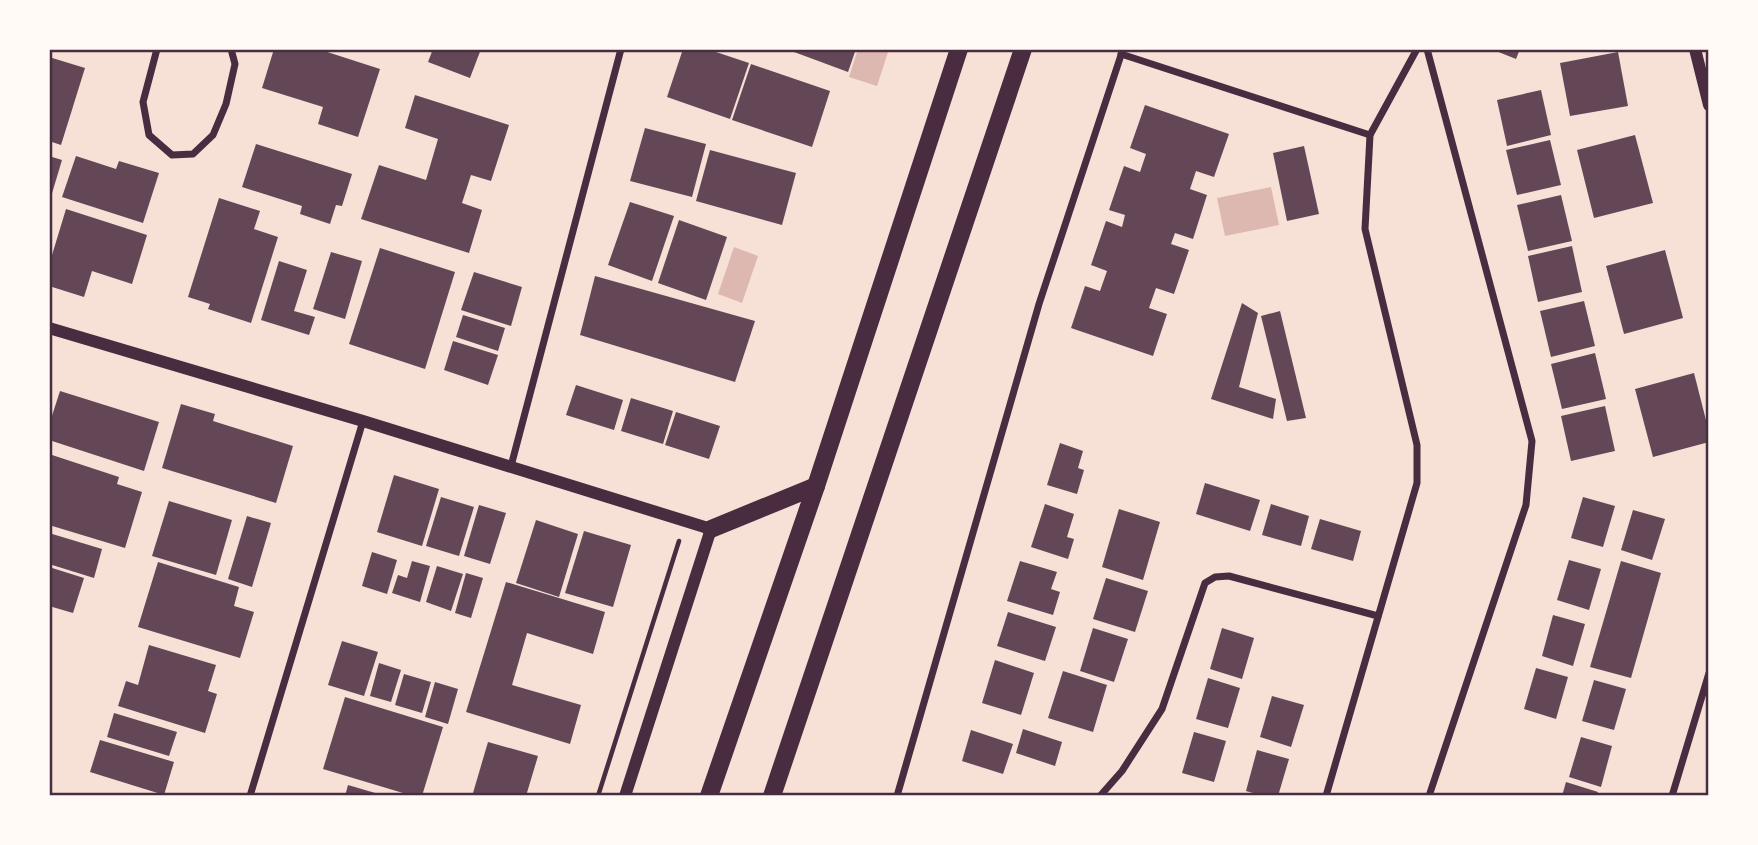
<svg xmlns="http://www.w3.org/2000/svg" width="1758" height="845" viewBox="0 0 1758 845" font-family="'Source Sans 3',sans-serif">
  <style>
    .water { fill: #dcb8b0 }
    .building { fill: #644757 }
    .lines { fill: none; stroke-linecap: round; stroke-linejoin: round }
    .path { stroke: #4a2c40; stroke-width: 4.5 }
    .minor { stroke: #4a2c40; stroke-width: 7 }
    .tertiary { stroke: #4a2c40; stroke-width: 12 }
    .primary { stroke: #4a2c40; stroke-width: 18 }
    .neatline { fill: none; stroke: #4a2c40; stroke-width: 2.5 }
  </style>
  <rect width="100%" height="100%" fill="#f7e1d7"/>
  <g class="water">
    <polygon points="858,49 889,49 877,86 849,77"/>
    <polygon points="1271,187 1279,225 1225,236 1217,198"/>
    <polygon points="734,247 758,256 742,303 718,294"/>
  </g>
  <g class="building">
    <polygon points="274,49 318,49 380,69 358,137 318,124 323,107 262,88"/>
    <polygon points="433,49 481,49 470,78 428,62"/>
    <polygon points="683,49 707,49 749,63 730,119 667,97"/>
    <polygon points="786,49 856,49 848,72"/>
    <polygon points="1491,49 1520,49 1516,59"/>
    <polygon points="1618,52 1628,106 1570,116 1560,63"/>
    <polygon points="49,57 85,68 61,145 49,141"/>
    <polygon points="751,64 830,91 812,147 732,120"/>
    <polygon points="1541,90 1551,135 1507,146 1497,100"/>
    <polygon points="415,95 509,125 491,181 471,175 462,203 482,210 469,253 361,219 379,165 426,180 438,139 405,128"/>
    <polygon points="1145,105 1229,134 1214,177 1196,171 1190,189 1207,195 1193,239 1175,233 1171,244 1189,250 1174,294 1156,288 1149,308 1167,314 1153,356 1071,328 1085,286 1100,291 1107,271 1091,265 1106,221 1122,227 1125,215 1109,210 1124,166 1140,172 1146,154 1130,148"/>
    <polygon points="645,128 706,144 692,197 630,181"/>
    <polygon points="1635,135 1653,203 1594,218 1577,150"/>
    <polygon points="1550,140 1561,185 1517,195 1506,150"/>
    <polygon points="256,144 352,174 342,206 336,205 330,224 300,214 302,206 242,187"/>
    <polygon points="1304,146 1319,214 1287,221 1273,153"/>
    <polygon points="710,150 796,173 782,225 696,201"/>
    <polygon points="49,156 62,160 50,200 49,200"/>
    <polygon points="76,156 116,169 119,161 159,173 143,223 62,197"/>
    <polygon points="1561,195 1572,241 1528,251 1517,205"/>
    <polygon points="219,198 260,211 254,229 278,237 251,323 208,309 210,304 188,297"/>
    <polygon points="630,202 674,216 652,281 608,265"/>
    <polygon points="66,209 147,235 132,284 92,271 84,297 49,286 49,265"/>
    <polygon points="679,220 727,237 706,300 658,283"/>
    <polygon points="1572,246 1582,292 1538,302 1528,256"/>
    <polygon points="380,248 455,272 425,369 349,344"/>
    <polygon points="1665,250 1683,318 1624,334 1606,266"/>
    <polygon points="331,252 362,261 345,319 313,309"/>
    <polygon points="279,261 307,270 294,311 315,317 309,335 261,320"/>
    <polygon points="474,272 522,287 511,326 461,310"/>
    <polygon points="595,276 755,321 735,382 580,335"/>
    <polygon points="1584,301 1595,346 1551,357 1540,311"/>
    <polygon points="1242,303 1258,313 1239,387 1276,399 1273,419 1211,399"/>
    <polygon points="1280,311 1306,418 1287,421 1261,316"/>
    <polygon points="463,315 505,328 498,351 456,337"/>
    <polygon points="453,341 498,355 488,385 444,370"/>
    <polygon points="1595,353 1606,399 1562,409 1551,364"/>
    <polygon points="1694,373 1709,432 1709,442 1653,457 1635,389"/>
    <polygon points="576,385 623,400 614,430 566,415"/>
    <polygon points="60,391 159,422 144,471 49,440 49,425"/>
    <polygon points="631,398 673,411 663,444 621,431"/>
    <polygon points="181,404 215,414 213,421 293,446 276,503 162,468"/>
    <polygon points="1605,406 1615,451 1571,461 1561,416"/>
    <polygon points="676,412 720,426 709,459 665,445"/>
    <polygon points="1060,443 1083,451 1078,468 1084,470 1077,494 1047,485"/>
    <polygon points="49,454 119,477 117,484 142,492 125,548 49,525"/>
    <polygon points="394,475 439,489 422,546 377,532"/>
    <polygon points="1205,483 1260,500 1250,531 1196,514"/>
    <polygon points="441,497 474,507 459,556 426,546"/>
    <polygon points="1583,497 1615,506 1603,547 1571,538"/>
    <polygon points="169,501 232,520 216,575 152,556"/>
    <polygon points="1045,504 1074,514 1067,537 1074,539 1068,559 1031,547"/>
    <polygon points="1271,504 1309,516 1301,546 1262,535"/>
    <polygon points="479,505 506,513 490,564 464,556"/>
    <polygon points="1119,509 1160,522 1143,580 1102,567"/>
    <polygon points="1633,510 1665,519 1652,560 1621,550"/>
    <polygon points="247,516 271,523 252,587 228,579"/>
    <polygon points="1320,519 1361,531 1353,561 1311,549"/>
    <polygon points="536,520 578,534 559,597 516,583"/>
    <polygon points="584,531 631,545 613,607 565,593"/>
    <polygon points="49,533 102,549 94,578 49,564"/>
    <polygon points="372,552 397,560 387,594 362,586"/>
    <polygon points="1569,560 1601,569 1589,610 1557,600"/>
    <polygon points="412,561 430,566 420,602 392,593 398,575 407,578"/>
    <polygon points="1020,561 1057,572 1051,589 1060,592 1053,615 1007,601"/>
    <polygon points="1621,561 1661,573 1631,678 1590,667"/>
    <polygon points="158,562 239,587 234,606 254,612 240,658 138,627"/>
    <polygon points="437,566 463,574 451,611 426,602"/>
    <polygon points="49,567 84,578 73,613 49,606"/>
    <polygon points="466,573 483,578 471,618 455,613"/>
    <polygon points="1106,578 1148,591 1135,632 1093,619"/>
    <polygon points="506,582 605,612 593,654 527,633 512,685 581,705 570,744 466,712"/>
    <polygon points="1008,612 1056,627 1045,661 997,646"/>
    <polygon points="1553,615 1585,624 1573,666 1542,656"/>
    <polygon points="1093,628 1128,639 1114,682 1080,671"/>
    <polygon points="1222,628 1254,638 1242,679 1210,669"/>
    <polygon points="342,641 378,652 364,696 328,685"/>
    <polygon points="149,645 216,665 208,691 217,694 205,733 118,706 126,681 138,685"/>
    <polygon points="995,660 1034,673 1021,715 982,703"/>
    <polygon points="379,663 401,670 391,702 370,696"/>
    <polygon points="1536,668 1568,677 1556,719 1524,709"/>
    <polygon points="1063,671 1107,685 1093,732 1048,718"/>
    <polygon points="404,674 431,682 422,713 395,705"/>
    <polygon points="1208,678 1240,688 1228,728 1196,719"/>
    <polygon points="1594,680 1626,689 1614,730 1582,721"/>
    <polygon points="435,682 458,689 448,724 425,717"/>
    <polygon points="1272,696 1304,705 1291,747 1260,737"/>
    <polygon points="345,697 443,727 422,796 413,796 323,769"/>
    <polygon points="114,713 177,732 169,756 107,737"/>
    <polygon points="1023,729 1062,742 1055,766 1016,753"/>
    <polygon points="971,730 1013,744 1003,774 962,761"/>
    <polygon points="1194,732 1226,741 1214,782 1182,773"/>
    <polygon points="1581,737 1612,746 1601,787 1569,777"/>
    <polygon points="100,740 174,762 164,795 90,772"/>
    <polygon points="488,742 538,756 526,796 484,796 473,793"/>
    <polygon points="1257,750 1289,759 1278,796 1263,796 1246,791"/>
    <polygon points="1566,782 1598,792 1597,796 1562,796"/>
    <polygon points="348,785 382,795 382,796 345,796"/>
  </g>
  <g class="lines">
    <polyline class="path" points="598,796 679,541"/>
    <g class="minor">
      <polyline points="157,49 143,102 149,135 172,155 193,154 213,135 226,104 235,64 231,49"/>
      <polyline points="1427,49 1532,441 1526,505 1429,796"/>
      <polyline points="1121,54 1370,135"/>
      <polyline points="511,466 621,49"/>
      <polyline points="250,796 363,421"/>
      <polyline points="897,796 1039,304 1123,49"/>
      <polyline points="1100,796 1122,771 1162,709 1205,583 1215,577 1229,576 1378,616"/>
      <polyline points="1326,796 1417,483 1417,445 1365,229 1370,135 1417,49"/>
      <polyline points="1672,796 1709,673"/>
    </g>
    <g class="tertiary">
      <polyline points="1695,49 1709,105"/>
      <polyline points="49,328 363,421 711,529 625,796"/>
    </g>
    <g class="primary">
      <polyline points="711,529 816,486"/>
      <polyline points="709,796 816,486 959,49"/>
      <polyline points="772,796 1023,49"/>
    </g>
  </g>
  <rect width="1758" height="845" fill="none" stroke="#fffaf5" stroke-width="102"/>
  <rect x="51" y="51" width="1656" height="743" class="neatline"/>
</svg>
